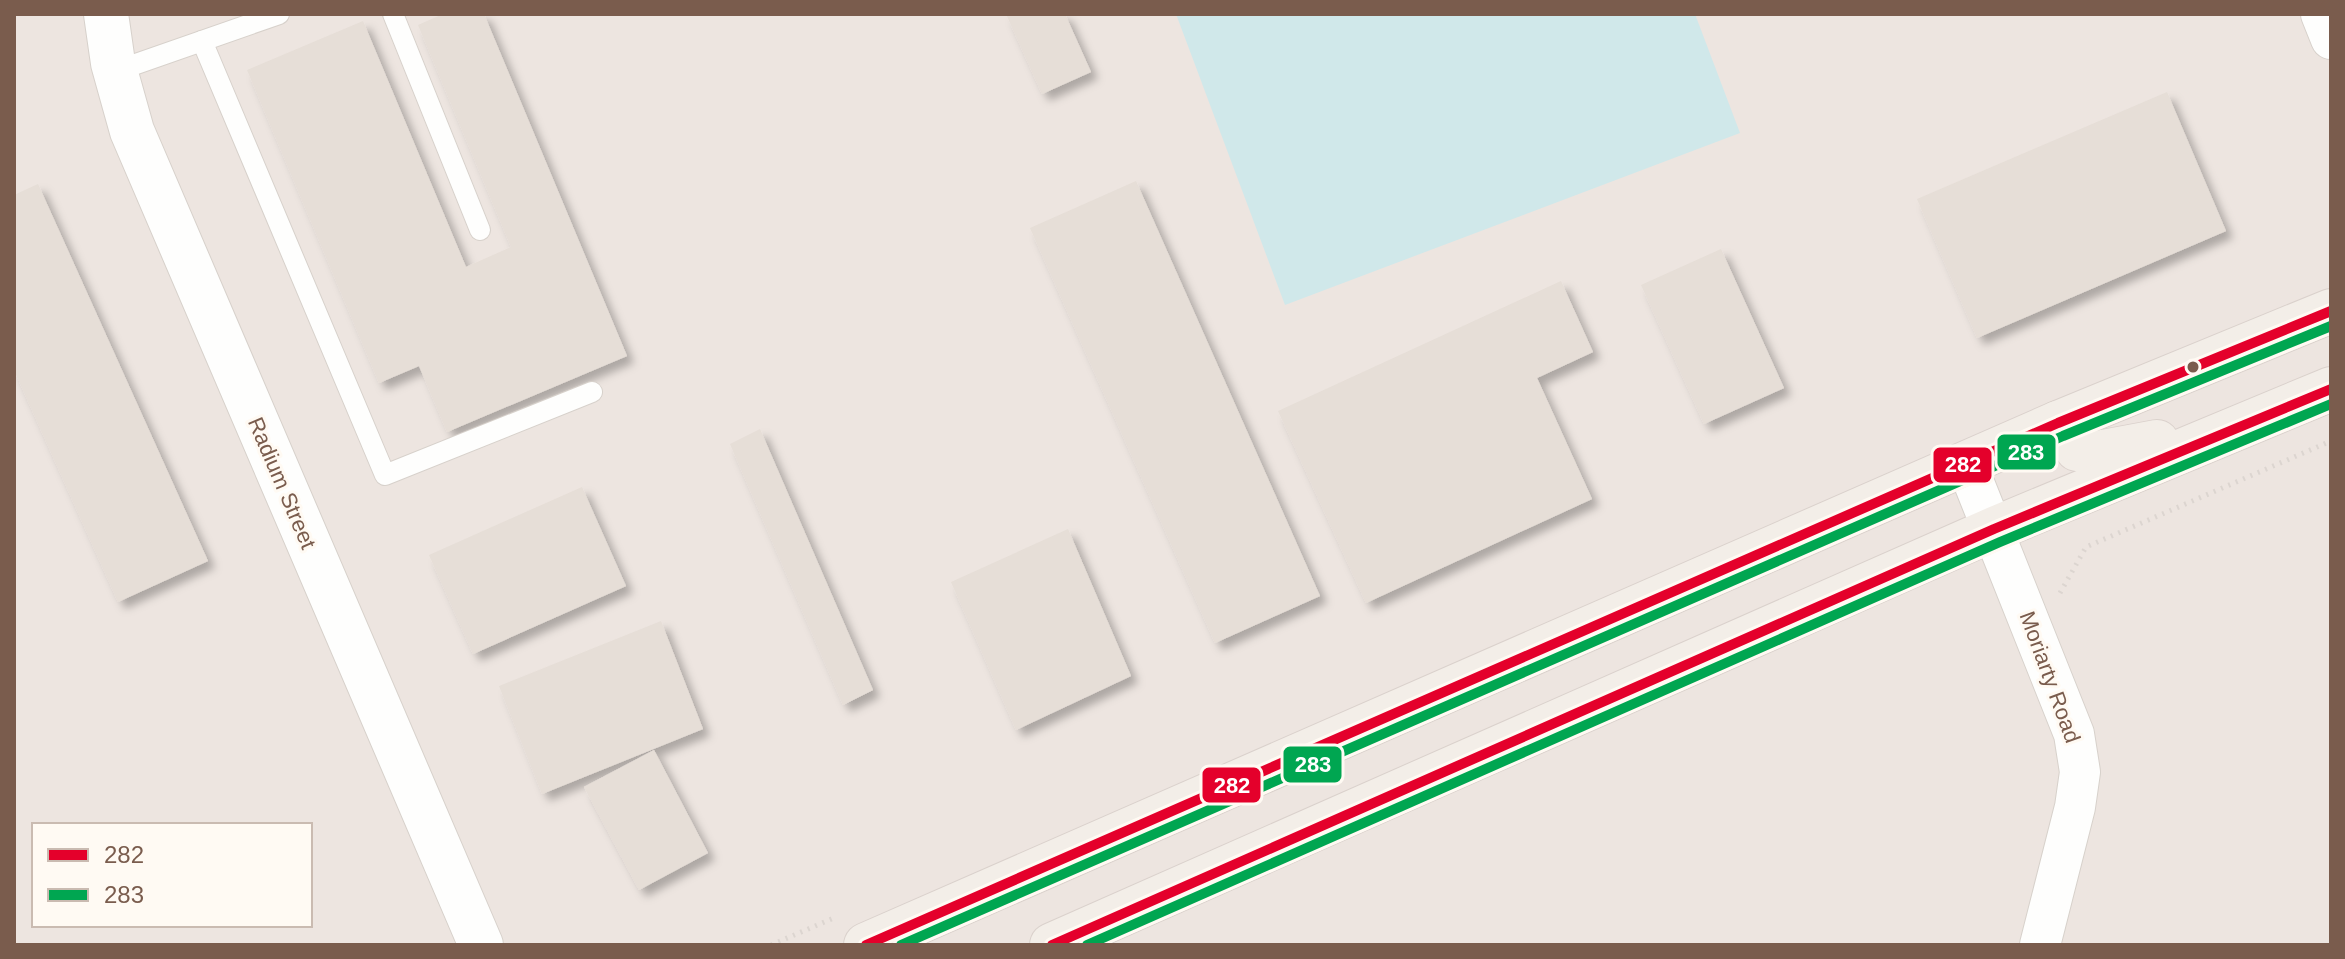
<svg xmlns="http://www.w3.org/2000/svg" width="2345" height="959" viewBox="0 0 2345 959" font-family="Arial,sans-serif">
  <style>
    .industrial { fill: #ede5e0; fill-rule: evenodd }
    .water { fill: #d0e8ea }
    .building { fill: #e6ded7; filter: url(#shadow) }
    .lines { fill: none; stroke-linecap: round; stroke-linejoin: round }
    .service-casing { stroke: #d7d1cb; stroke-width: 22 }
    .minor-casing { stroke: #d7d1cb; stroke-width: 42 }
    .tertiary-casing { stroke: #d7d1cb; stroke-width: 46 }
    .primary-casing { stroke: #dad1cc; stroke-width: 46 }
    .path { stroke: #dcd5d0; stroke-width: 5; stroke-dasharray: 2 6; stroke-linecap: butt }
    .service { stroke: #fefefd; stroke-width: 20 }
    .minor { stroke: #fefefd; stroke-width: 40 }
    .tertiary { stroke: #fefefd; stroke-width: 44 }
    .primary { stroke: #f3eee8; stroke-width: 44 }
    .bus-1-casing { stroke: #fffaf3; stroke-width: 16 }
    .bus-2-casing { stroke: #fffaf3; stroke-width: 16 }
    .bus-1 { stroke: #e4002b; stroke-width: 10 }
    .bus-2 { stroke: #00a651; stroke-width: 10 }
    .bus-dot { fill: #7a5c4d; stroke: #fffaf3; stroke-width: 3 }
    .labels { text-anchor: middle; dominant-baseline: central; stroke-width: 6; stroke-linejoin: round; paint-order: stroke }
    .street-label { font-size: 22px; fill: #7a5c4d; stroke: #fffaf3 }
    .line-badge { stroke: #fffaf3; stroke-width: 3 }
    .badge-label { font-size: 22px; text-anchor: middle; font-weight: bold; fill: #fff }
  </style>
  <defs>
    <filter id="shadow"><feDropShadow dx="7" dy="7" stdDeviation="4" flood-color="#0004"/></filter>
  </defs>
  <rect width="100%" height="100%" fill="#f9f5f0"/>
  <path class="industrial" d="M14,14h2317v931h-2317zM34,825h276v100h-276z"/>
  <polygon class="water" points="1176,14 1695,14 1740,133 1285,305"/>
  <g class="building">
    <polygon points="443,14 484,14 627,356 447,432 419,366 379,383 247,70 363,21 466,267 511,247 418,25"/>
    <polygon points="1006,14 1065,14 1091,72 1042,94"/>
    <polygon points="2167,92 2226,231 1977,338 1917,199"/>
    <polygon points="1136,181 1320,596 1215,643 1030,228"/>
    <polygon points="38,184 208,561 118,602 14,370 14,195"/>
    <polygon points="1721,249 1784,388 1704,424 1641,285"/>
    <polygon points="1561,281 1593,352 1537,378 1592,499 1366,603 1278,411"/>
    <polygon points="760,429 873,690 843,705 730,444"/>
    <polygon points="582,487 626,586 473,654 429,555"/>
    <polygon points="1068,529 1131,676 1016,730 951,582"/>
    <polygon points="661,621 703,729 542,794 499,686"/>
    <polygon points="654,750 708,853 639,890 584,787"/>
  </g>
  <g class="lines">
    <g class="service-casing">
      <g id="service">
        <polyline points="393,14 480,230"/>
        <polyline points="202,41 385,475 592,392"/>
        <polyline points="116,71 279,14"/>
      </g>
    </g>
    <g class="minor-casing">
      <g id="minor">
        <polyline points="2321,14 2331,39"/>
        <polyline points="1966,463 2074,734 2080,772 2075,807 2040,945"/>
      </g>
    </g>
    <g class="tertiary-casing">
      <polyline id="tertiary" points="106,14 113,63 132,131 481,945"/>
    </g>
    <g class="primary-casing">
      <g id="primary">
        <polyline points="2058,423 2077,449 2098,453 2157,442"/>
        <polyline points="866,945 2058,423 2331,311"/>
        <polyline points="1052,945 1994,529 2331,389"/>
      </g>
    </g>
    <g class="path">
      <polyline points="2060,593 2086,547 2331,441"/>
      <polyline points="771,945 836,917"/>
    </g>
    <use href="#service" class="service"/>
    <use href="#minor" class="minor"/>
    <use href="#tertiary" class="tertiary"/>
    <use href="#primary" class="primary"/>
    <g class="bus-1-casing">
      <g id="bus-1">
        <polyline points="866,945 2058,423 2331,311"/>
        <polyline points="1052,945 1994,529 2331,389"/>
      </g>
    </g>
    <g class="bus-2-casing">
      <g id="bus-2">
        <polyline points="901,945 2063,436 2331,326"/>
        <polyline points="1087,945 2000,542 2331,404"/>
      </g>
    </g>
    <use href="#bus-1" class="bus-1"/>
    <use href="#bus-2" class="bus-2"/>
  </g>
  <circle class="bus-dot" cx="2193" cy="367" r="7"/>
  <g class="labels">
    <g class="street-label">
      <text transform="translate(282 483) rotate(67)">Radium Street</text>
      <text transform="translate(2050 677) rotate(70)">Moriarty Road</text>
    </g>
  </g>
  <g class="line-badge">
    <rect x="1996" y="433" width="61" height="38" rx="8" fill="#00a651"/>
    <rect x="1932" y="446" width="61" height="38" rx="8" fill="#e4002b"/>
    <rect x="1282" y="745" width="61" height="39" rx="8" fill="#00a651"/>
    <rect x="1201" y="766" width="61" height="38" rx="8" fill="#e4002b"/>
  </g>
  <g class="badge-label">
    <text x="2026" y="460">283</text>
    <text x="1963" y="472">282</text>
    <text x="1313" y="772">283</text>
    <text x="1232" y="793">282</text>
  </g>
  <rect width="2345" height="959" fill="none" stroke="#7a5c4d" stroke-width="32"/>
  <rect x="32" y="823" width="280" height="104" fill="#fffaf3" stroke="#cabbb1" stroke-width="2"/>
  <rect x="48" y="849" width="40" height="12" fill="#e4002b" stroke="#cabbb1" stroke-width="2"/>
  <text x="104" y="863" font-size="24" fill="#7a5c4d">282</text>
  <rect x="48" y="889" width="40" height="12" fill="#00a651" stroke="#cabbb1" stroke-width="2"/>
  <text x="104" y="903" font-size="24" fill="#7a5c4d">283</text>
</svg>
